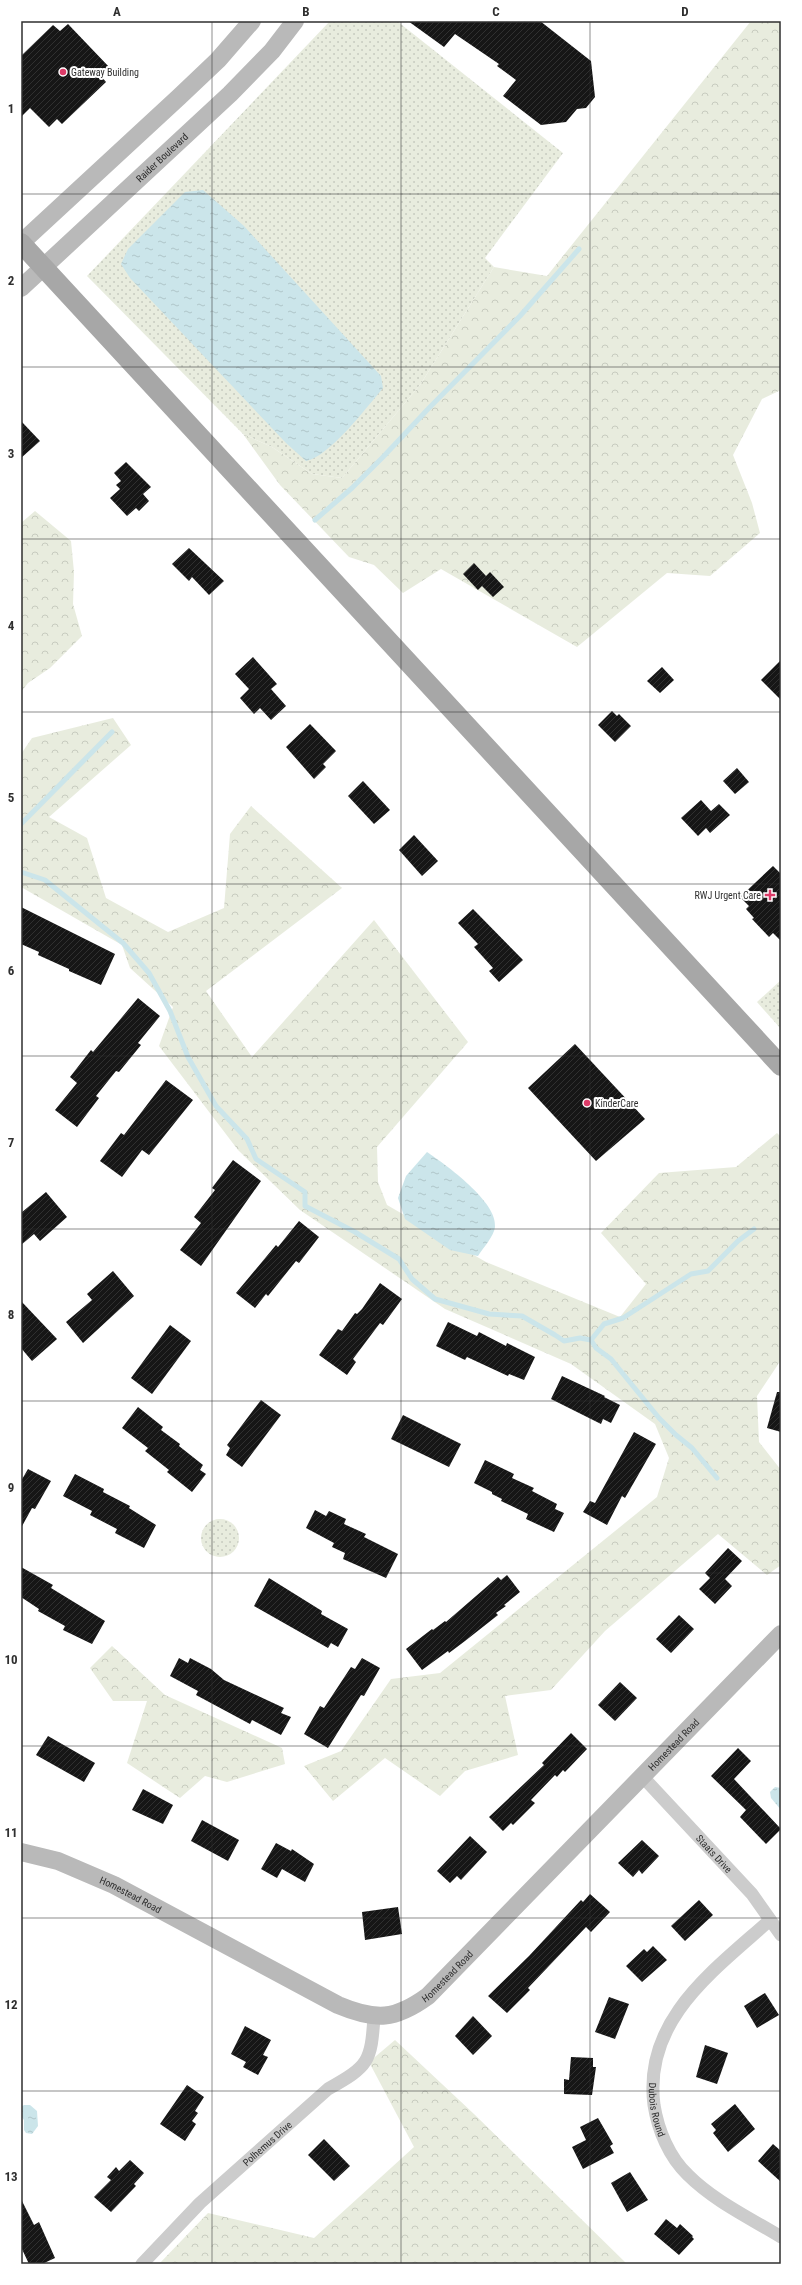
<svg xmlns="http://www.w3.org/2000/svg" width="802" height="2285" viewBox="0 0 802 2285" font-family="'Roboto Condensed',sans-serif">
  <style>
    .grass { fill: url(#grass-dots) }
    .forest { fill: url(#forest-crowns) }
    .water { fill: url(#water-ripples) }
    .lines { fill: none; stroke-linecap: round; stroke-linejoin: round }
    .stream { stroke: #cbe5ea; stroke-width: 5 }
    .building { fill: url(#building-hatch) }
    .street { stroke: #ccc; stroke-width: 13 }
    .secondary { stroke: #b9b9b9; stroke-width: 18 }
    .primary { stroke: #a7a7a7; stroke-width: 20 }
    .grid { fill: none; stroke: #2f2f2f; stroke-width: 1; stroke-opacity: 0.55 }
    .poi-dot { fill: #dd3b68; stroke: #fff; stroke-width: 1.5 }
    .labels { text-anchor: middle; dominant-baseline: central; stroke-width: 4; stroke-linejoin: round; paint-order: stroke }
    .poi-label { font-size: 10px; fill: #2f2f2f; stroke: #fff; text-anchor: start }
    .street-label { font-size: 10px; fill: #2f2f2f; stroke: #fff }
    .neatline { fill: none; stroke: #2f2f2f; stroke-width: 1.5 }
    .grid-label { font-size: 13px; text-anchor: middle; font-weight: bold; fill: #2f2f2f }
  </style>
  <defs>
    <pattern id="grass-dots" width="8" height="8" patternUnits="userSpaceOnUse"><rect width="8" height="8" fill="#e8ecde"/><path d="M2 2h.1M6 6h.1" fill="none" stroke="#c7cbbf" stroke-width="1.8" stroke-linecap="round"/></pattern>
    <pattern id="forest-crowns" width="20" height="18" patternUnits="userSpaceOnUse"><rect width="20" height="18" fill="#e8ecde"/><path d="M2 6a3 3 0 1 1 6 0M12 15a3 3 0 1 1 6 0" fill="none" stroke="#c7cbbf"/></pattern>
    <pattern id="water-ripples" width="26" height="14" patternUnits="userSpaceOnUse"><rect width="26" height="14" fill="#cbe5ea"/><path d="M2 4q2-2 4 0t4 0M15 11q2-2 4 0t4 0" fill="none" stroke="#afc5c9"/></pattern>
    <pattern id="building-hatch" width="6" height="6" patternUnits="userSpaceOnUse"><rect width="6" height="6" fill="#161616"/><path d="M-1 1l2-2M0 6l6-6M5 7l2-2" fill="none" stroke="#303030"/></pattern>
  </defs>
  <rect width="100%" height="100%" fill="#fff"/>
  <g class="grass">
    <polygon points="330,21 397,21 563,153 485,258 494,267 420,385 342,478 312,474 272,447 243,434 87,276"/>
    <polygon points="781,980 781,1029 757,1002"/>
    <circle cx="220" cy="1538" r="19"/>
  </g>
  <g class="forest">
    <polygon points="751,21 781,21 781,390 762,399 733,455 752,503 760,533 710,576 667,573 577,647 441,569 403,593 374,565 349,557 280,485 243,434 272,447 312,474 342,478 420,385 494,267 547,276"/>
    <polygon points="35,511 71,541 74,572 73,604 82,636 50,668 28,683 21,692 21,523"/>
    <polygon points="113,718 131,745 49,817 87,838 106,898 168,932 224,908 230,834 251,806 342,888 206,991 252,1057 374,920 468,1042 377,1147 378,1182 387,1205 486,1262 620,1317 646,1284 601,1233 659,1173 736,1167 777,1133 781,1137 781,1360 757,1396 759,1442 781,1470 781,1565 767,1575 718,1534 605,1631 551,1690 505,1696 518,1755 465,1771 440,1796 385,1758 333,1801 304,1766 341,1751 391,1679 440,1673 657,1497 669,1458 655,1424 571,1364 445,1309 300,1210 238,1150 159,1046 173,1007 130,968 122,945 21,887 21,754 32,738"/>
    <polygon points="112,1646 165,1695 282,1748 285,1764 227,1782 205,1776 180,1798 127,1763 147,1701 113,1701 90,1668"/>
    <polygon points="395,2040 474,2114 627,2264 159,2264 208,2213 314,2238 414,2147 369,2062"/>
  </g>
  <g class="water">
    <path d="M203,190l41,36 137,150 2,12c-16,19 -54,69 -77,73l-20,-18 -156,-165 -9,-14 7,-15 57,-57z"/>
    <path d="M427,1152c19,13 71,50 68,75 -1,9 -12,21 -17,29l-28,-6 -45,-31 -7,-21 8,-22z"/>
    <polygon points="775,1787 781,1788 781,1810 771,1798 770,1792"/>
    <polygon points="24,2105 30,2105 37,2111 38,2126 32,2134 26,2133 24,2130 24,2120 21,2116 21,2107"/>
  </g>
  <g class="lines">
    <g class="stream">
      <polyline points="315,520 352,488 383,457 429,408 520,316 579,249"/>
      <polyline points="21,824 112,732"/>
      <polyline points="21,872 45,880 123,943 149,973 170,1011 188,1057 216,1106 247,1139 256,1159 305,1192 305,1206 355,1232 399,1259 412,1279 435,1299 489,1314 522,1316 555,1335 564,1341 580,1338 591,1340 596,1348 611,1359 659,1418 676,1435 692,1448 717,1478"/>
      <polyline points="591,1340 604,1324 623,1318 691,1274 708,1271 738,1241 754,1229"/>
    </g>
  </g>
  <g class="building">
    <polygon points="408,21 540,21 591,61 595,97 586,108 577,109 566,122 541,125 503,96 516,80 497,66 499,64 455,34 444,47"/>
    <polygon points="68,24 110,68 101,76 106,82 62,124 57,119 49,127 30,108 21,117 21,56 53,25 60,31"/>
    <polygon points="21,421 40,441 21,458"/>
    <polygon points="126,462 151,487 143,494 149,501 139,511 136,508 127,516 110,498 120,489 116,485 121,481 114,473"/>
    <polygon points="189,548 224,581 209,595 192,577 189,581 172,564"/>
    <polygon points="474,563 486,576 490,572 504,587 493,597 482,586 478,590 463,574"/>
    <polygon points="253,657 277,684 271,689 286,706 271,720 260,708 254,714 240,698 249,689 235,674"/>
    <polygon points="781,660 781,700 761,680"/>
    <polygon points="662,667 674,680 660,693 647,681"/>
    <polygon points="612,711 617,716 619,714 631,726 615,742 598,725"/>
    <polygon points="310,724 336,751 323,764 326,767 314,779 286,747"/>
    <polygon points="737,768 749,782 735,794 723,781"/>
    <polygon points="363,781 390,810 374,824 348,796"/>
    <polygon points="701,800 711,811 719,804 730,815 710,833 706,828 698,836 681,818"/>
    <polygon points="414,835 438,861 422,876 399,850"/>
    <polygon points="773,866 781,874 781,941 773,933 769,937 752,919 754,918 746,909 749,906 740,897"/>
    <polygon points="21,907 115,954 101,985 69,971 69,969 38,955 39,952 21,944"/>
    <polygon points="473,909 523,960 499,982 489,971 493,968 474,947 478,944 458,923"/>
    <polygon points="138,998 160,1016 138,1043 141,1045 119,1072 116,1071 96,1096 99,1098 77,1127 55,1110 77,1083 70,1077 91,1050 93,1052"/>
    <polygon points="575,1044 645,1119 596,1161 528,1088"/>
    <polygon points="166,1080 193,1100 149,1155 142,1150 122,1177 100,1161 121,1133 124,1135"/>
    <polygon points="233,1160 261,1181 201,1266 180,1250 201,1223 194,1217 215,1190 212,1188"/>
    <polygon points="46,1192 67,1217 40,1241 34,1234 21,1245 21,1213"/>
    <polygon points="299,1221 319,1237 299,1263 296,1261 268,1296 266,1294 255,1308 236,1293 276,1245 278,1247"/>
    <polygon points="113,1271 134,1296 83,1343 66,1322 92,1300 87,1294"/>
    <polygon points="380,1283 402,1299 383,1325 380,1323 353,1359 356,1362 347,1375 319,1355 338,1329 342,1331 355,1313 357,1314 362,1309"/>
    <polygon points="21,1301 57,1339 32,1361 21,1348"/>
    <polygon points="448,1322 477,1336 479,1332 506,1346 507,1343 535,1357 524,1380 509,1374 508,1376 467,1357 465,1360 436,1346"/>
    <polygon points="170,1325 191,1341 152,1394 131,1378"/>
    <polygon points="562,1376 605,1396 604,1397 620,1405 611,1423 603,1419 601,1424 551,1399"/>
    <polygon points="777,1392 781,1392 781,1432 767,1428"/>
    <polygon points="261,1400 281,1415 242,1467 226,1455 230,1448 227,1445"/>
    <polygon points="138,1407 163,1427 161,1430 180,1444 179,1446 203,1465 200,1470 206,1474 192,1492 167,1472 169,1470 145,1451 148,1448 122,1428"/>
    <polygon points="403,1415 461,1444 449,1467 391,1439"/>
    <polygon points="634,1432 656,1444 625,1498 622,1496 607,1525 583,1512 590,1501 595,1503"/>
    <polygon points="485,1460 514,1474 512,1478 534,1488 532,1491 557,1504 555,1509 564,1513 554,1532 526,1519 528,1514 501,1501 502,1499 492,1494 492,1492 474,1483"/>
    <polygon points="28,1469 51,1481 35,1509 32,1508 21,1528 21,1481"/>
    <polygon points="75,1474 104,1489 103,1492 130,1506 129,1508 156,1525 144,1548 115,1533 117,1529 90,1515 92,1511 63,1496"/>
    <polygon points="315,1510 326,1516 329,1511 346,1519 344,1524 366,1534 364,1537 398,1554 386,1578 343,1559 345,1553 332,1547 334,1543 306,1528"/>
    <polygon points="728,1548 742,1561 725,1579 732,1586 715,1604 699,1589 710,1578 705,1573"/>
    <polygon points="21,1567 53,1585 51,1588 105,1621 92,1644 63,1630 65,1626 38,1611 39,1609 21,1597"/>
    <polygon points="507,1575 520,1592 504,1605 506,1606 496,1613 498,1615 465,1641 449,1653 448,1651 422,1670 406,1649 432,1629 433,1630 445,1621 446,1622 498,1577 501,1580"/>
    <polygon points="269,1578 322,1611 321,1614 348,1629 338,1647 331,1643 328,1648 254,1606"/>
    <polygon points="679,1615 694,1629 671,1653 656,1639"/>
    <polygon points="179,1658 188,1663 190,1658 211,1669 224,1680 284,1708 281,1713 291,1717 281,1735 252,1720 250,1724 196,1695 198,1691 170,1676"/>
    <polygon points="362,1658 380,1668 364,1696 361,1695 328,1748 304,1734 320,1706 324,1708 351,1667 355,1669"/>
    <polygon points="620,1682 637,1698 615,1721 598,1705"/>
    <polygon points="571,1733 587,1749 565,1772 563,1770 557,1777 555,1775 531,1800 535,1803 513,1825 511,1823 503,1831 489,1817 544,1765 542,1763"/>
    <polygon points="48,1736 95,1763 84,1782 36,1755"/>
    <polygon points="738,1748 751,1761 734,1779 781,1829 766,1844 740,1817 746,1810 711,1776"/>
    <polygon points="143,1789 173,1805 163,1824 132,1810"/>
    <polygon points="202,1820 239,1840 228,1861 191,1841"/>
    <polygon points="470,1836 487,1852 461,1880 457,1876 450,1883 437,1871"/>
    <polygon points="642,1840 659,1856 642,1874 639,1870 633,1877 618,1863"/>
    <polygon points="276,1843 291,1851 292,1849 314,1864 305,1882 282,1869 277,1878 261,1869"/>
    <polygon points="590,1894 610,1912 591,1932 586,1927 528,1988 530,1990 507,2013 488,1996 529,1956 581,1900 583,1902"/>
    <polygon points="699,1900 713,1915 685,1941 671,1926"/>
    <polygon points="398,1907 402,1934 365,1940 362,1912"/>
    <polygon points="653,1946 667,1960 642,1982 626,1966 644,1949 647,1952"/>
    <polygon points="765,1993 779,2015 757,2028 744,2006"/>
    <polygon points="609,1997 629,2004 615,2039 595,2032"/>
    <polygon points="473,2016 492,2036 473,2055 455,2036"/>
    <polygon points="245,2026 271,2040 263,2055 268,2057 258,2075 243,2067 246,2062 231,2054"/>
    <polygon points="705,2045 728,2053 717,2084 696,2077"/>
    <polygon points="571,2057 593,2058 593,2067 596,2067 592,2095 564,2094 564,2079 569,2080"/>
    <polygon points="187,2085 204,2097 195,2111 198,2113 192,2121 196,2124 185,2141 160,2124"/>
    <polygon points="735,2104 755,2129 728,2152 713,2133 716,2130 711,2124"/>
    <polygon points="598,2118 613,2144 610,2146 614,2153 583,2169 572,2147 586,2140 580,2127"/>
    <polygon points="324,2139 350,2166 334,2181 308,2155"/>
    <polygon points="773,2144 781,2151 781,2182 758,2161"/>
    <polygon points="130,2160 144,2173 134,2184 136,2186 111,2212 94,2197 111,2180 107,2177 116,2167 119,2171"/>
    <polygon points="630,2172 648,2200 627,2212 611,2183"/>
    <polygon points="21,2199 34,2225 39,2222 55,2258 42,2264 29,2264 21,2247"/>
    <polygon points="666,2219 677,2228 680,2224 693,2236 692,2237 694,2239 679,2255 654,2234"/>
  </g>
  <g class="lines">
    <g class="street">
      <path id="s1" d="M642,1776l110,118 29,41"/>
      <path id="s2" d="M770,1920c-57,51 -127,100 -116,185 4,25 15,52 34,70 26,26 62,43 93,62"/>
      <path id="s3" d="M142,2264l58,-61 128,-114c41,-23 43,-27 46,-72"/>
    </g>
    <g class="secondary">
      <polyline points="21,243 179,97 218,60 252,21"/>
      <path id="s4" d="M21,288l209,-194 42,-43 23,-30"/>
      <path id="s5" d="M21,1852l37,9 56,24 224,120c38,16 57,15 90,-9l353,-362"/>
    </g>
    <polyline class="primary" points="21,243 781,1066"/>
  </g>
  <path class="grid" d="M212,21v2243M401,21v2243M590,21v2243M21,194h760M21,367h760M21,539h760M21,712h760M21,884h760M21,1056h760M21,1229h760M21,1401h760M21,1573h760M21,1746h760M21,1918h760M21,2091h760"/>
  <g class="poi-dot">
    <circle cx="63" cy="72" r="4"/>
    <path d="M768 889h4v4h4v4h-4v4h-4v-4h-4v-4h4z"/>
    <circle cx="587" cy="1103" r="4"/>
  </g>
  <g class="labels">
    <g class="poi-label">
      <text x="71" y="72">Gateway Building</text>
      <text x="761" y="895" text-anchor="end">RWJ Urgent Care</text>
      <text x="595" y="1103">KinderCare</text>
    </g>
    <g class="street-label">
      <text stroke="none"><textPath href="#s4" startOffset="192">Raider Boulevard</textPath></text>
      <text stroke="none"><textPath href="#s5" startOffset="801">Homestead Road</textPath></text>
      <text stroke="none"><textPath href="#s1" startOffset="106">Staats Drive</textPath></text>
      <text stroke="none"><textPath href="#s5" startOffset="118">Homestead Road</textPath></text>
      <text stroke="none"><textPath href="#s5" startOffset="477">Homestead Road</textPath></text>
      <text stroke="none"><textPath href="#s2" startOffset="234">Dubois Round</textPath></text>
      <text stroke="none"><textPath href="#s3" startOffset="174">Polhemus Drive</textPath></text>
    </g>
  </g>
  <rect width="802" height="2285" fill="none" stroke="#ffffff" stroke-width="44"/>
  <rect x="22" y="22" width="758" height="2241" class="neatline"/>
  <g class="grid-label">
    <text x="117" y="16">A</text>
    <text x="306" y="16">B</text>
    <text x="496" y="16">C</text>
    <text x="685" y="16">D</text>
    <text x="11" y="113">1</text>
    <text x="11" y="285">2</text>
    <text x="11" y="458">3</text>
    <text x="11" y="630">4</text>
    <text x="11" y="802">5</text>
    <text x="11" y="975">6</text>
    <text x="11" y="1147">7</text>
    <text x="11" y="1319">8</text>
    <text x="11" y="1492">9</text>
    <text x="11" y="1664">10</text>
    <text x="11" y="1837">11</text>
    <text x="11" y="2009">12</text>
    <text x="11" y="2181">13</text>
  </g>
</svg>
